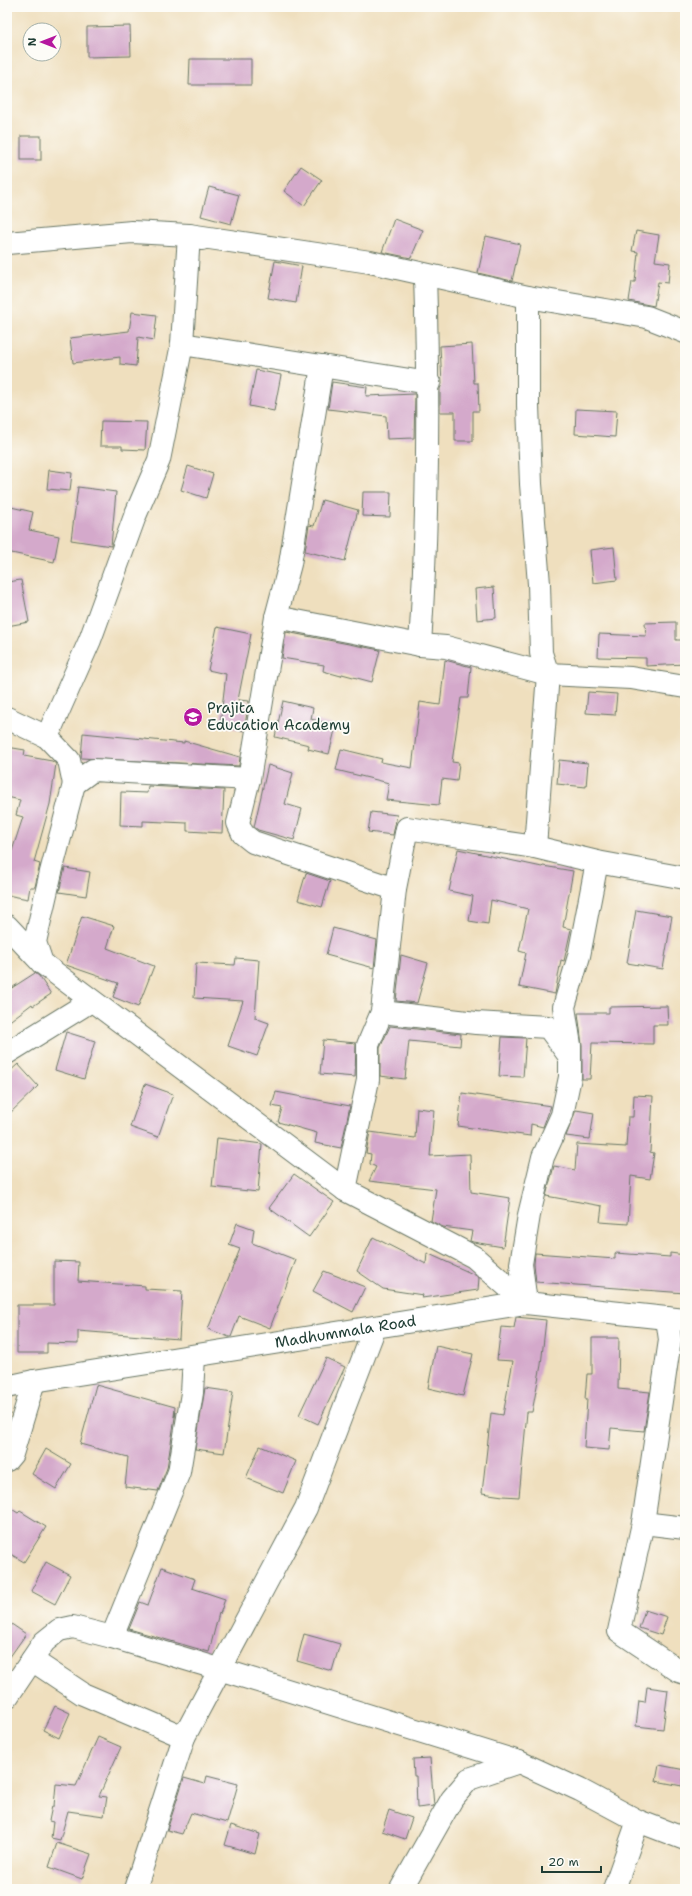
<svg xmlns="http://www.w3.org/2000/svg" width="692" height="1896" viewBox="0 0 692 1896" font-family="'Shantell Sans',sans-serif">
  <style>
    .building { fill: #d4a9cb }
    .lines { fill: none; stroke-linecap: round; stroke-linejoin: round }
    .minor-casing { stroke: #687664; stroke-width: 24 }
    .minor { stroke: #fff; stroke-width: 22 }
    .labels { text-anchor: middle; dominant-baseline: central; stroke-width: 3.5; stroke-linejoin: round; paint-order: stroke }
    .poi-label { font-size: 15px; fill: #1f3d34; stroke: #fdfcf7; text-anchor: start }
    .street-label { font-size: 15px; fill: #1f3d34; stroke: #fdfcf7 }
  </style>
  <rect width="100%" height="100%" fill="#fdfcf7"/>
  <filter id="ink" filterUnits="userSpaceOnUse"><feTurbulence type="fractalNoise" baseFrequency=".025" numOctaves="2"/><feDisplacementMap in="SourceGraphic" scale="8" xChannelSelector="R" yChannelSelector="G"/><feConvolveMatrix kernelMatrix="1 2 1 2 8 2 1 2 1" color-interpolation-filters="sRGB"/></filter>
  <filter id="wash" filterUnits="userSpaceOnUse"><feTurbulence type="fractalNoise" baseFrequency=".012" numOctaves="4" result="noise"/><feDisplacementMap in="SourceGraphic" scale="16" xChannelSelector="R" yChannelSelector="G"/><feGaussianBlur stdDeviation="0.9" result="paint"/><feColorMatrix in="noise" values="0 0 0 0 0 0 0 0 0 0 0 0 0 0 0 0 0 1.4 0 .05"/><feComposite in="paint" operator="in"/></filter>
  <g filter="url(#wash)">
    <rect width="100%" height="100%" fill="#efdfbe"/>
    <g id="blocks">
      <g class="building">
        <polygon points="130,26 131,56 87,57 87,27"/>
        <polygon points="190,59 251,59 251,85 189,85"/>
        <rect x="21" y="136" width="20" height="24"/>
        <polygon points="301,166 322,180 304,206 284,191"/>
        <polygon points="209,187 239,195 231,224 201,216"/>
        <polygon points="394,219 423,230 411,258 382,252"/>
        <polygon points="636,231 659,235 655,261 670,263 668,283 658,282 654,306 629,301 632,282 635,282 638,252 632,251"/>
        <polygon points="486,236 520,244 512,281 478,273"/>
        <polygon points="275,261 302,266 296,303 268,298"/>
        <polygon points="132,312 157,315 154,340 138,337 136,366 120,364 120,357 73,363 70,338 129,331"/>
        <polygon points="472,344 474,383 478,383 479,411 473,411 473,441 455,441 455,412 440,412 440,389 442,384 440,346"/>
        <polygon points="256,370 281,375 274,411 249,406"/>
        <polygon points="332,382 367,387 366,396 415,394 414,438 387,439 386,416 328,409"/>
        <polygon points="576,409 617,411 615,437 575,434"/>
        <polygon points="101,421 147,422 145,450 122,449 122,446 100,446"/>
        <polygon points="188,466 213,474 206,498 181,490"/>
        <polygon points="49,470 72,473 70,491 47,489"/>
        <polygon points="78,487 116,492 111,546 71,540"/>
        <polygon points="363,492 391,492 390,517 362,516"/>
        <polygon points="322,500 358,510 345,561 305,551 309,525 314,526"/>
        <polygon points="11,507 33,512 29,530 59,536 54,562 7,552 7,526"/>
        <polygon points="614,547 617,580 593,583 590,550"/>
        <polygon points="21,580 29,622 7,626 7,582"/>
        <polygon points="494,587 496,618 477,620 475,589"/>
        <polygon points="676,622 676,640 685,640 685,664 646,666 646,658 598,657 599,634 646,636 645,623"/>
        <polygon points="217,627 251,634 238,700 249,701 244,731 220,725 226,674 208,670"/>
        <polygon points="286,632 380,650 372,682 342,674 341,676 323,671 324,665 282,658"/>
        <polygon points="445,660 471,667 468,698 461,698 452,762 459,763 457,781 442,779 439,805 386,800 389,783 336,770 341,749 382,759 381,762 412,768 420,702 440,705"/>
        <polygon points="588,692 617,694 615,715 586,713"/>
        <polygon points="283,701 313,708 311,719 336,726 329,754 308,749 309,745 275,737"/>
        <polygon points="83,733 184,743 184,741 240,757 239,766 81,758"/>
        <polygon points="7,747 25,750 24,756 52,761 56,764 50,804 34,862 40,864 35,887 30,887 28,899 7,895 7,857 10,857 23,817 16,815 20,800 7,797"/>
        <polygon points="559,760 588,763 586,787 557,784"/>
        <polygon points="268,765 293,773 285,804 302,809 294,840 258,830 254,827"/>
        <polygon points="148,786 224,790 222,833 187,831 187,823 143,821 143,826 120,825 121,792 147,793"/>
        <polygon points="371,812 397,815 393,835 368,832"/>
        <polygon points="458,849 542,867 543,866 573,871 563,927 571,929 564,961 561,960 555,994 519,987 526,953 519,951 528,909 491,900 488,924 469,921 473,896 449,891"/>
        <polygon points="65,868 90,872 86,896 59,892"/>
        <polygon points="306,873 330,881 322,907 298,900"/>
        <polygon points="636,910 672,916 663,969 627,963"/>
        <polygon points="82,916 114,926 107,948 154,966 138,1007 113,997 118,983 66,965"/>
        <polygon points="333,928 377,940 374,968 326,955"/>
        <polygon points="401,955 428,963 417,1003 396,1001"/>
        <polygon points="236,958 259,960 255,1018 269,1023 257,1056 228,1046 243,1001 194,998 196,963 235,965"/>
        <polygon points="35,973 39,976 51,994 33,1006 32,1004 7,1023 7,991"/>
        <polygon points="667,1006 668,1025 653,1025 653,1044 592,1043 590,1079 582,1079 582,1045 578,1013 609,1013 609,1007"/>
        <polygon points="390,1026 461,1034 460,1046 409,1041 405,1079 380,1076 380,1048"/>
        <polygon points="66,1032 95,1041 84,1079 55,1070"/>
        <polygon points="502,1037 526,1038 523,1077 499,1076"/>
        <polygon points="323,1040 356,1043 355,1077 320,1074"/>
        <polygon points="18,1064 38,1086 7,1116 7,1074"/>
        <polygon points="145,1084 173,1094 158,1137 130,1127"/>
        <polygon points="276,1092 350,1106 341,1148 315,1143 317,1133 278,1122 282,1108 272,1106"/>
        <polygon points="462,1093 551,1106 543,1127 531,1124 530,1136 458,1126"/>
        <polygon points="634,1095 653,1096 650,1152 654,1153 650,1179 631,1176 628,1224 600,1222 602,1206 546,1196 554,1166 575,1170 577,1144 626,1147 628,1117 633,1117"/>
        <polygon points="417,1108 434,1110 430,1156 470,1154 471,1192 510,1198 503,1247 473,1242 470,1241 472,1231 443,1227 431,1221 436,1189 369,1181 376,1167 370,1164 371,1154 366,1153 370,1132 415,1138"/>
        <polygon points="576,1110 594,1113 590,1139 566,1136"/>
        <polygon points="217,1138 262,1144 258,1192 212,1187"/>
        <polygon points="294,1174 334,1202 309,1237 269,1208"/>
        <polygon points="237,1223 254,1229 252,1243 296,1260 270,1328 239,1316 231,1337 229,1337 208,1329 240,1249 229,1245"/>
        <polygon points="373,1237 426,1264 427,1253 475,1275 479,1278 478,1290 422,1298 423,1295 383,1289 357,1271"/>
        <polygon points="535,1253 615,1259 615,1253 670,1257 670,1253 685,1255 685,1293 536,1282 534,1264"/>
        <polygon points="54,1261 79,1262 78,1281 145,1286 145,1289 182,1291 179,1339 78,1331 78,1344 47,1343 47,1353 17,1353 17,1305 54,1305"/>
        <polygon points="324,1271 365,1287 353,1312 313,1291"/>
        <polygon points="516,1317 546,1320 541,1365 532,1412 527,1412 519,1497 503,1496 482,1493 491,1413 503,1415 513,1361 497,1360 501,1327 514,1328"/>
        <polygon points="592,1338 619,1338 618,1389 650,1392 644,1431 611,1428 609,1450 584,1448 587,1399 585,1399 587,1374 592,1374"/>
        <polygon points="436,1346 473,1354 463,1396 428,1388"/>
        <polygon points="326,1358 345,1367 318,1424 299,1415"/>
        <polygon points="96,1385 175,1407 174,1417 176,1411 167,1468 158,1491 125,1487 128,1457 80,1444"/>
        <polygon points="205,1388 233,1392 224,1453 195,1449"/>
        <polygon points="260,1446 296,1461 283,1493 246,1478"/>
        <polygon points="46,1449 71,1464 56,1489 32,1474"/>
        <polygon points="7,1506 18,1513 20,1511 46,1527 24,1562 7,1552"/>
        <polygon points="46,1562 70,1575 55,1604 31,1591"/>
        <polygon points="162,1567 195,1579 192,1588 225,1599 220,1614 219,1613 209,1652 129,1629 140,1602 148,1605"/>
        <polygon points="645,1610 667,1617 661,1635 639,1628"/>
        <polygon points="7,1621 26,1634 7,1661"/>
        <polygon points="304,1634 340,1644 332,1671 297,1661"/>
        <polygon points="647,1687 668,1690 663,1729 636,1726 639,1701 645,1702"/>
        <polygon points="55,1706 70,1713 59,1738 43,1730"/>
        <polygon points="98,1737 121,1747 99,1796 107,1797 104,1816 68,1811 60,1840 51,1838 53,1822 49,1821 52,1806 54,1806 56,1784 76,1786"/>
        <polygon points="430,1758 434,1806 417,1808 416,1776 414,1776 413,1759"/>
        <polygon points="659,1765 685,1770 682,1786 656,1781"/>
        <polygon points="207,1776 238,1784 227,1823 191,1813 182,1834 167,1830 184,1778 205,1784"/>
        <polygon points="389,1810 412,1818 405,1839 382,1831"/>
        <polygon points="231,1825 260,1834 255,1854 225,1845"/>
        <polygon points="57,1843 91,1854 82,1879 49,1867"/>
      </g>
    </g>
  </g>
  <g filter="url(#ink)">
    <use href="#blocks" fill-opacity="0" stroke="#687664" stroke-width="1"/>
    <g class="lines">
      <g class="minor-casing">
        <g id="minor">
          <polyline points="7,243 132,232 189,235 370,262 528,297 647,317 685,332"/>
          <polyline points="528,297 528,405 531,484 539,584 541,653 548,674 535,847"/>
          <polyline points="182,344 189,235 202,239"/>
          <polyline points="322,366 290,564 276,617 249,779 238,823 243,834 253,842 395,889"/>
          <polyline points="276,617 420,645 446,647 548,674 631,678 685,687"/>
          <path d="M420,645c8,-123 9,-246 5,-370"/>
          <polyline points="7,718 47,737 69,760 74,784 93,770 249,779"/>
          <polyline points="47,737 90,640 135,516 159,460 182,344 429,383"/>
          <polyline points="7,926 42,963 345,1190 474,1257 526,1303 521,1264 529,1215 543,1157 562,1115 570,1077 570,1045 564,1007 579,956 597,862"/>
          <polyline points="42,963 35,942 51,872 74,784"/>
          <polyline points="382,1012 476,1023 548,1027 570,1057"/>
          <polyline points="7,1053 91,1001"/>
          <polyline points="345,1190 368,1080 368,1045 382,1012 395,889 407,828 535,847 597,862 685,878"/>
          <polyline points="667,1318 670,1340 643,1523 619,1631 679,1671 685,1673"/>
          <path id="s1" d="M7,1387l27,-6 492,-78 159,17"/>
          <polyline points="7,1460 12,1454 34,1381"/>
          <polyline points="643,1523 685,1528"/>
          <polyline points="112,1637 179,1472 192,1393 194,1357"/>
          <polyline points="32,1660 83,1694 184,1737 306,1508 375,1327"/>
          <polyline points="7,1697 44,1642 59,1630 73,1627 112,1637 219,1669 519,1762 580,1790 638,1821 685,1839"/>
          <polyline points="135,1889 184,1737"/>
          <polyline points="401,1889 452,1799 469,1779 519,1762"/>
          <polyline points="614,1889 638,1821"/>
        </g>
      </g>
      <use href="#minor" class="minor"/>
    </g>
  </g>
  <defs>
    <g id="school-disc" transform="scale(1)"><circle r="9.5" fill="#b5179e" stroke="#fdfcf7"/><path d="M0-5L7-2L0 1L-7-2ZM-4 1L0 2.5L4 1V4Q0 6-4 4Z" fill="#fff"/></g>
  </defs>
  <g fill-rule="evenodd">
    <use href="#school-disc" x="193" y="717"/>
  </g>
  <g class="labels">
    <g class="poi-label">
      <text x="207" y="708">Prajita<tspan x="207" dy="17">Education Academy</tspan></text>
    </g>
    <g class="street-label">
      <text stroke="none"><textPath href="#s1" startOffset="343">Madhummala Road</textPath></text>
    </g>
  </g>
  <rect width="692" height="1896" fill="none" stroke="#fdfcf7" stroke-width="24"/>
  <g transform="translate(42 42) rotate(270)"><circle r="19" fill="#fdfcf7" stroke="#a4b0a9"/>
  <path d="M0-3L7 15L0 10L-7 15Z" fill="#b5179e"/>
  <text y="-6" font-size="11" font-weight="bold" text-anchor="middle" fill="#1f3d34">N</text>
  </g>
  <path d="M542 1866v6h59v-6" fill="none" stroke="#1f3d34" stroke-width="2"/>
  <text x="548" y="1866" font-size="12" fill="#1f3d34" stroke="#fdfcf7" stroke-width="3" paint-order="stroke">20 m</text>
</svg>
